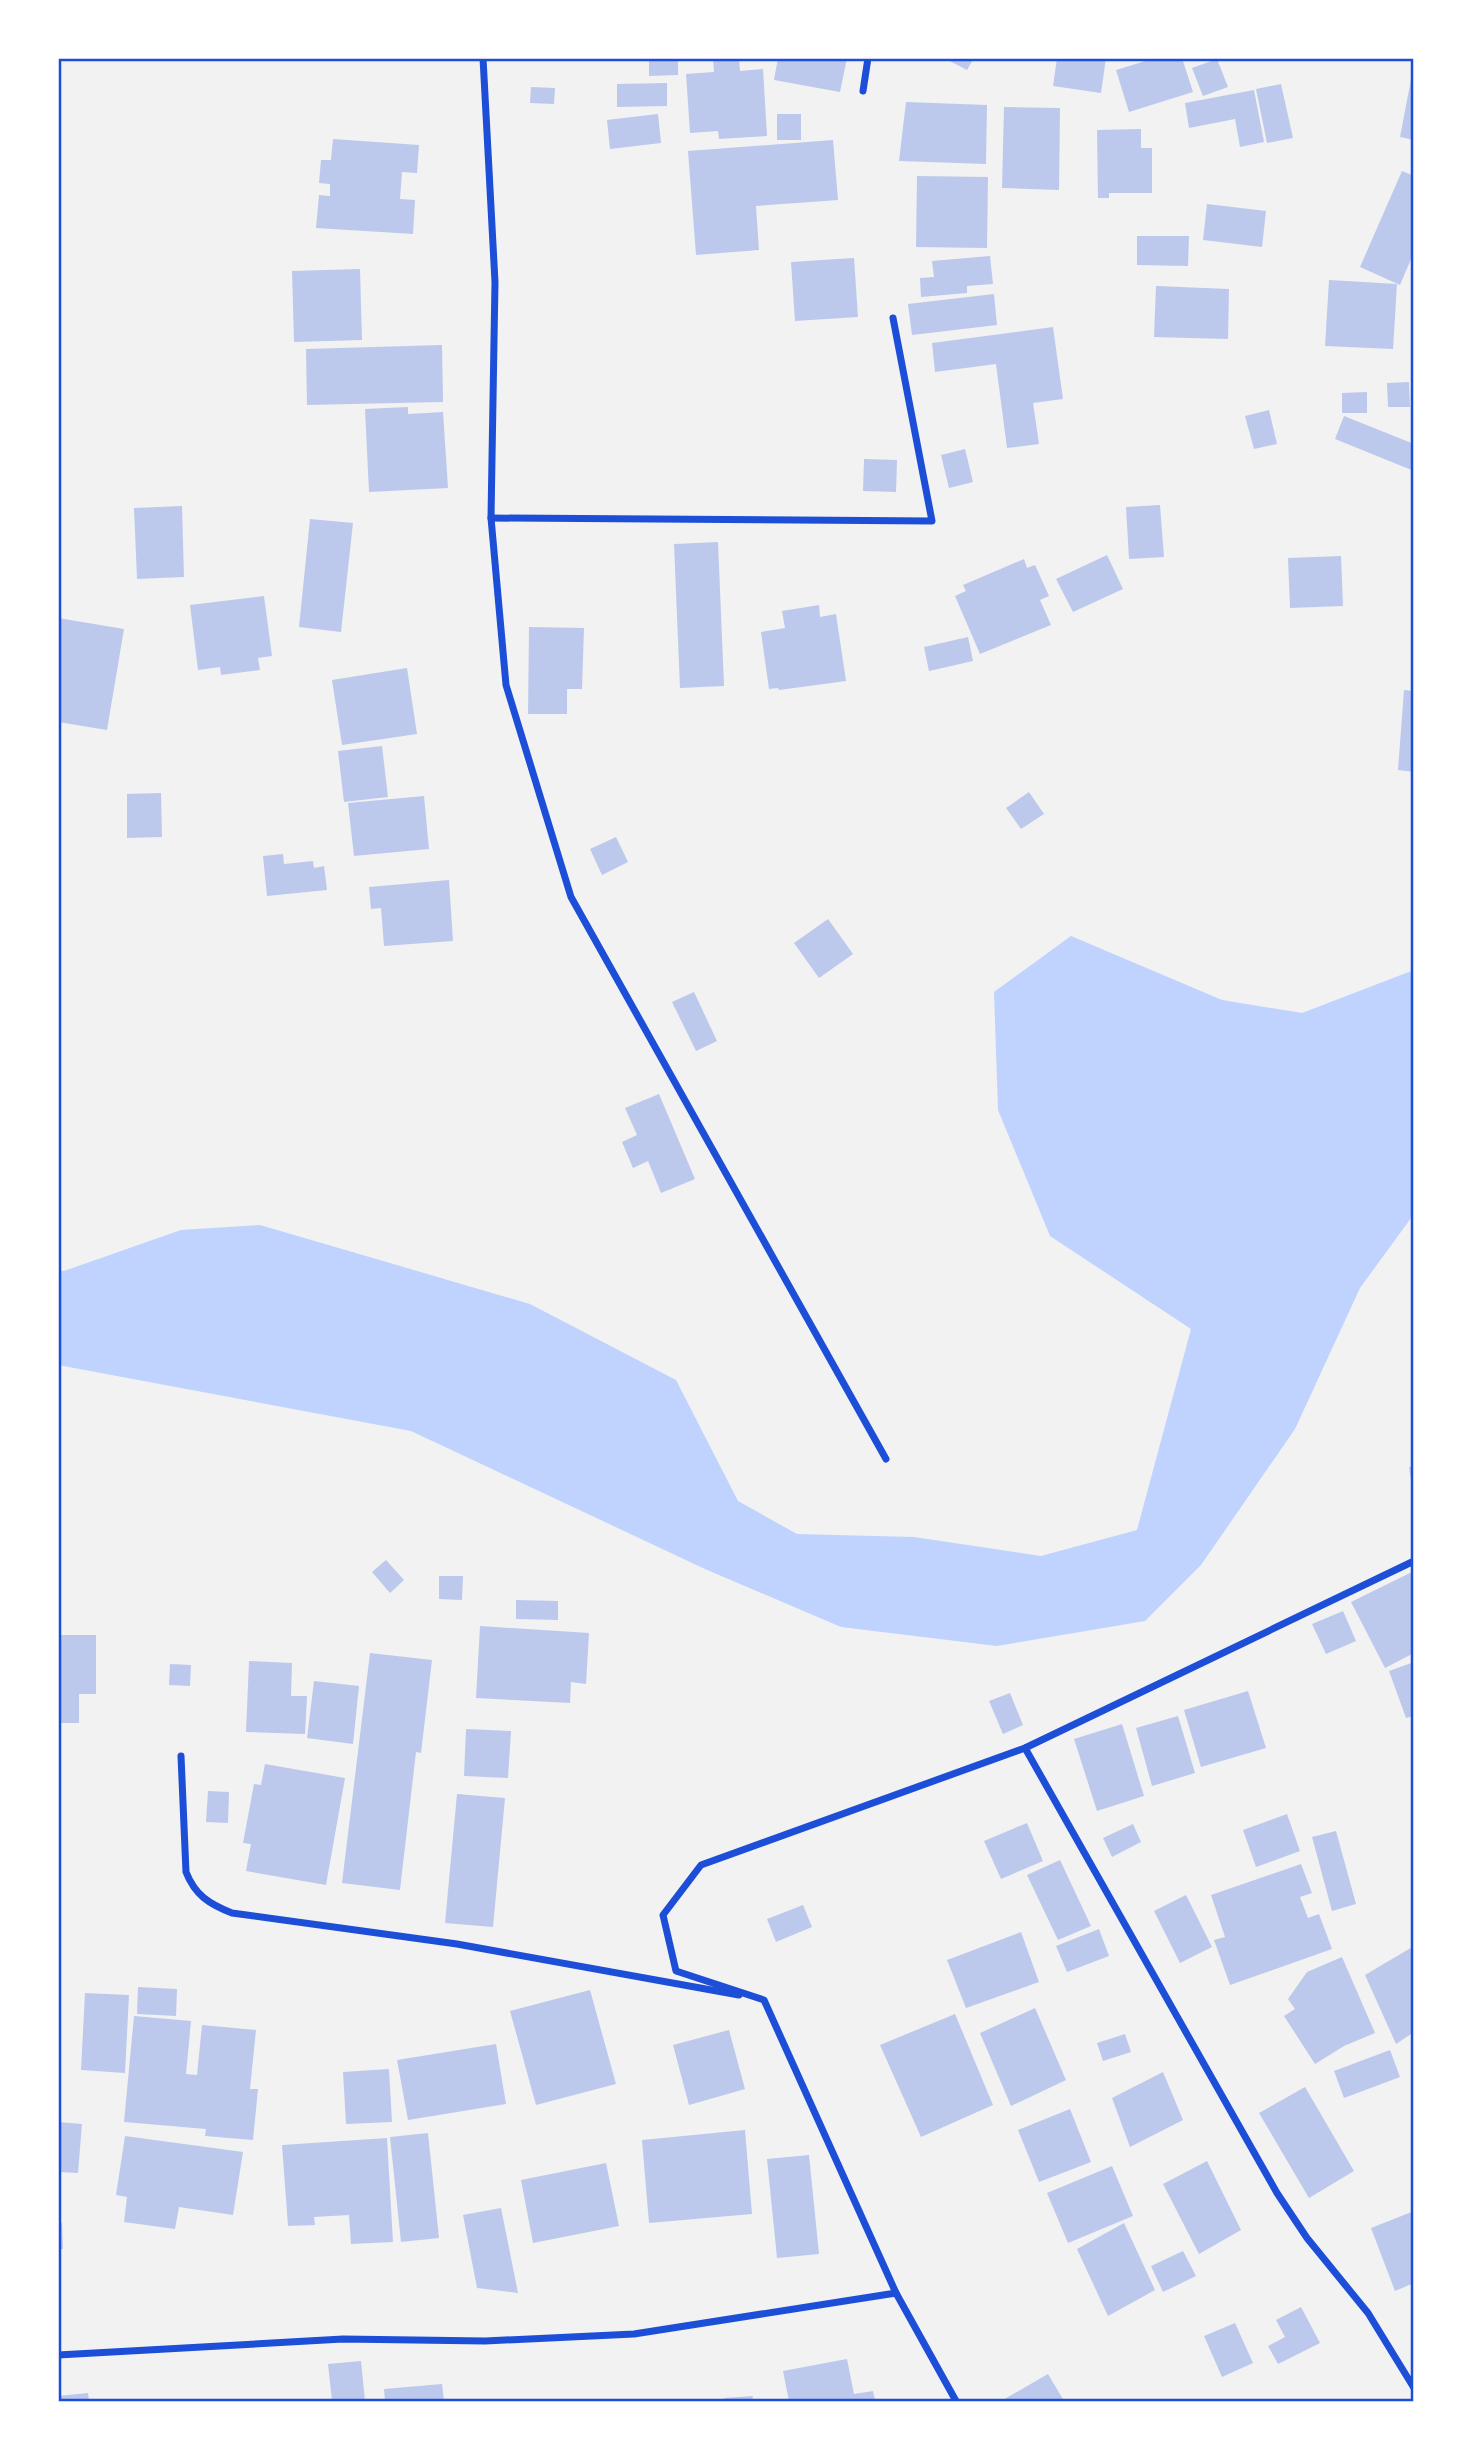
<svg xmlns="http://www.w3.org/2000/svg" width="1472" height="2459" viewBox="0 0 1472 2459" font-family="Quicksand,sans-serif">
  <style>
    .water { fill: #bfd3fe }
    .building { fill: #bdc9ec }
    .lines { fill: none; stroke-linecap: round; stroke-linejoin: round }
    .minor { stroke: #1d4ed8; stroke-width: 7 }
    .neatline { fill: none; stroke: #1d4ed8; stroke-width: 2.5 }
  </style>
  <rect width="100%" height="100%" fill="#f2f2f2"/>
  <polygon class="water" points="1071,936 1222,1000 1302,1013 1414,970 1414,1214 1360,1288 1295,1429 1201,1565 1145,1621 997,1646 841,1627 705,1569 411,1431 58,1365 58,1270 64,1271 181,1230 260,1225 530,1304 676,1380 738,1501 797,1534 914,1537 1041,1556 1137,1530 1191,1329 1050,1236 998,1110 994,992"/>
  <g class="building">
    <polygon points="649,58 678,58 678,75 649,76"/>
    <polygon points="713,58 739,58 740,71 763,69 767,136 719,139 718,131 690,133 686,74 714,72"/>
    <polygon points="778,58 847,58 840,92 774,80"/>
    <polygon points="944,58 974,58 967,70"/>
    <polygon points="1057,58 1106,58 1101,93 1053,86"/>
    <polygon points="1155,58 1182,58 1193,92 1129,112 1116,70"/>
    <polygon points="1217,59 1228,87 1203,96 1192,68"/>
    <polygon points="1413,69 1414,69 1414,140 1400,137"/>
    <polygon points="667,83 667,106 617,107 617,84"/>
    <polygon points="1281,84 1293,138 1267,143 1256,89"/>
    <polygon points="531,87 555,88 554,104 530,103"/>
    <polygon points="1254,90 1264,142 1240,147 1235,119 1189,128 1185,103"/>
    <polygon points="906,102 987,105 986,164 899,161"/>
    <polygon points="1004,107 1060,108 1059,190 1002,188"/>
    <polygon points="658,114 661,143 610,149 607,120"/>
    <rect x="777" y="114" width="24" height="26"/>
    <polygon points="1141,129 1141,148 1152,148 1152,193 1109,193 1109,198 1098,198 1097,130"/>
    <polygon points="333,139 419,145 417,173 402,172 400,199 415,200 413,234 316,228 319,195 330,196 330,184 319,183 321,160 331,160"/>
    <polygon points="833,140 838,200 756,206 759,250 696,255 688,151"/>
    <polygon points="1402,171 1414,176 1414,252 1400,285 1360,267"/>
    <polygon points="917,176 988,177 987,248 916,247"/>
    <polygon points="1207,204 1266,211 1262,247 1203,240"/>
    <polygon points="1137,236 1189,236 1188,266 1137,265"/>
    <polygon points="990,256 993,284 967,286 967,293 921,297 920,278 934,277 932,261"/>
    <polygon points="854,258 858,317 795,321 791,262"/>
    <polygon points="360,269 362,340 294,342 292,271"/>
    <polygon points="1329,280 1397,284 1393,349 1325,346"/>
    <polygon points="1156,286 1229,289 1228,339 1154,337"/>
    <polygon points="994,294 997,325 912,335 908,304"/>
    <polygon points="1053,327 1063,399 1033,403 1039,444 1007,448 996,364 935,372 932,343"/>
    <polygon points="442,345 443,402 307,405 306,349"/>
    <polygon points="1409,382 1410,407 1388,407 1387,383"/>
    <polygon points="1367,392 1367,413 1342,413 1342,393"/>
    <polygon points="408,407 408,414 443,412 448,488 369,492 365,409"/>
    <polygon points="1269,410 1277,444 1254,449 1245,416"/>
    <polygon points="1344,416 1414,444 1414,471 1335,439"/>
    <polygon points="965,449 973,482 949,488 941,455"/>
    <polygon points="864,459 897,460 896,492 863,491"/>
    <polygon points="1160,505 1164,557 1129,559 1126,507"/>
    <polygon points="182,506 184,577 137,579 134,508"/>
    <polygon points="310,519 353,523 341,632 299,627"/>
    <polygon points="718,542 724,686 680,688 674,544"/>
    <polygon points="1107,555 1123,589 1073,612 1056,579"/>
    <polygon points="1341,556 1343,606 1290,608 1288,558"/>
    <polygon points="1024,559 1027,568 1035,565 1049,596 1040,600 1051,625 980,654 955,596 966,591 963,585"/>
    <polygon points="264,596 272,656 258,658 260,670 221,675 220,667 198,670 190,605"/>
    <polygon points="819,605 820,617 836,614 846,681 779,690 778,688 769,689 761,632 785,628 782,611"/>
    <polygon points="58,618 124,629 107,730 58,722"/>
    <polygon points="529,627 584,628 582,689 567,689 567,714 528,714"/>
    <polygon points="968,637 973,661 929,671 924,647"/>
    <polygon points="407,668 417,734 342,745 332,680"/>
    <polygon points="1404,690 1414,691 1414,772 1398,770"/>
    <polygon points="382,746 388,797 344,802 338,751"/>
    <polygon points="1029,792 1044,814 1021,829 1006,808"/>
    <polygon points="161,793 162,837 127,838 127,794"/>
    <polygon points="424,796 429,849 354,856 348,803"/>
    <polygon points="616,837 628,862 602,875 590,849"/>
    <polygon points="283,854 284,864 313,861 314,868 324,866 327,890 267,896 263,856"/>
    <polygon points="449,880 453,941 384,946 381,908 371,909 369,887"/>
    <polygon points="828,919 853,954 819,978 794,943"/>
    <polygon points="694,992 717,1041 696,1051 672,1002"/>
    <polygon points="659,1094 695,1179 661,1193 648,1161 633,1168 622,1142 637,1135 625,1108"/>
    <polygon points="1414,1466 1414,1491 1413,1491 1409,1467"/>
    <polygon points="386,1560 404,1580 390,1593 372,1572"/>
    <polygon points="1414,1571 1414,1653 1385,1668 1351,1602"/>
    <polygon points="439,1576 463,1576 462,1600 439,1599"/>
    <polygon points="516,1600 558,1601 558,1620 516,1619"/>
    <polygon points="1343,1611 1356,1641 1326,1654 1312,1624"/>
    <polygon points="480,1626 589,1633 586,1684 571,1682 570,1703 476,1698"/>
    <polygon points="58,1635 96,1635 96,1694 79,1694 79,1723 58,1723"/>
    <polygon points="370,1653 432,1660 421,1753 416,1752 400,1890 342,1883"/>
    <polygon points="249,1661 292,1663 291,1696 307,1696 305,1734 246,1732"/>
    <polygon points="1414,1662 1414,1716 1406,1718 1389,1671"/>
    <polygon points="170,1664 191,1665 190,1686 169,1685"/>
    <polygon points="314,1681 359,1686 353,1744 307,1738"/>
    <polygon points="1248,1691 1266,1748 1201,1767 1184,1710"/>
    <polygon points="1010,1693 1023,1725 1003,1734 989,1701"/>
    <polygon points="1178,1716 1195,1773 1152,1786 1136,1728"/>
    <polygon points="1122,1724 1144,1796 1097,1811 1074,1739"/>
    <polygon points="466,1729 511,1731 508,1778 464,1776"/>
    <polygon points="265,1764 345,1778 326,1885 246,1871 251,1844 243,1843 254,1784 261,1785"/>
    <polygon points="208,1791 229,1792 228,1823 206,1822"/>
    <polygon points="457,1794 505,1798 493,1927 445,1923"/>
    <polygon points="1287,1814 1300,1851 1256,1867 1243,1830"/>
    <polygon points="1027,1823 1043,1861 1001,1879 984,1841"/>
    <polygon points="1133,1824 1141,1842 1112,1857 1103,1838"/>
    <polygon points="1336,1831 1356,1904 1332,1911 1312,1837"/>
    <polygon points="1060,1860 1091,1926 1058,1940 1027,1875"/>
    <polygon points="1301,1864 1312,1893 1300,1897 1308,1918 1319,1914 1332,1949 1230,1985 1214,1940 1225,1937 1211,1895"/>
    <polygon points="1186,1895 1212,1947 1180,1963 1154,1911"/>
    <polygon points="803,1905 812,1927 776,1942 767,1919"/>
    <polygon points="1099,1929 1109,1956 1067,1972 1056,1946"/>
    <polygon points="1021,1932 1039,1982 966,2008 947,1960"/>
    <polygon points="1414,1946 1414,2032 1396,2044 1365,1975"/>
    <polygon points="1342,1957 1375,2033 1344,2046 1315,2064 1284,2016 1295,2009 1288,1999 1307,1972"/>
    <polygon points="138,1987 177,1989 176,2016 137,2014"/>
    <polygon points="590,1990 616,2084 536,2105 510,2011"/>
    <polygon points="85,1993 129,1995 125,2073 81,2070"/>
    <polygon points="1035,2008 1066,2080 1011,2106 980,2033"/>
    <polygon points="955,2014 993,2105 921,2137 880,2045"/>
    <polygon points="134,2016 191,2021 186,2074 197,2075 202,2025 256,2030 250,2089 258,2089 253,2140 205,2136 206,2129 124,2122"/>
    <polygon points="729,2030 745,2089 689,2105 673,2045"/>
    <polygon points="1125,2034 1131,2052 1103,2061 1097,2043"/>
    <polygon points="496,2044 506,2104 408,2120 397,2060"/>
    <polygon points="1390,2050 1400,2077 1344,2098 1334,2071"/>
    <polygon points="389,2069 392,2122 346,2124 343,2072"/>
    <polygon points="1163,2072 1183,2120 1130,2147 1112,2098"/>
    <polygon points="1305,2087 1354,2171 1309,2198 1259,2113"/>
    <polygon points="1070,2109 1091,2162 1039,2182 1018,2130"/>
    <polygon points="58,2122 82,2124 78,2173 58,2172"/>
    <polygon points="745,2130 752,2214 649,2223 642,2140"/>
    <polygon points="428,2133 439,2238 401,2242 390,2137"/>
    <polygon points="125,2136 243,2152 233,2215 179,2207 175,2229 124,2222 127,2197 116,2195"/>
    <polygon points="387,2138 393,2242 351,2244 349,2215 314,2217 315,2225 288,2226 282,2145"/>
    <polygon points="809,2155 819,2254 777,2258 767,2159"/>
    <polygon points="1207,2161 1241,2230 1199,2254 1163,2184"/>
    <polygon points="606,2163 619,2226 533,2243 521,2180"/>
    <polygon points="1112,2166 1133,2216 1068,2243 1047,2193"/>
    <polygon points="501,2208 518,2293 477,2288 463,2215"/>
    <polygon points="1414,2211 1414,2283 1395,2291 1371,2228"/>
    <polygon points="58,2223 62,2223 63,2249 58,2249"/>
    <polygon points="1124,2223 1155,2290 1108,2316 1077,2249"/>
    <polygon points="1183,2251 1196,2276 1163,2292 1151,2266"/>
    <polygon points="1301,2307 1320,2343 1278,2364 1268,2346 1285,2337 1276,2320"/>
    <polygon points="1235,2323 1253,2363 1222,2377 1204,2336"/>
    <polygon points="847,2359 854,2394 873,2391 875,2401 789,2401 783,2371"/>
    <polygon points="361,2361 365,2401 332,2401 328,2364"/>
    <polygon points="1048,2374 1064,2401 1001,2401"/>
    <polygon points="442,2384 444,2401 385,2401 384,2389"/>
    <polygon points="88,2393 89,2401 58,2401 58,2396"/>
    <polygon points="753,2396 752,2401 726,2401 724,2398"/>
  </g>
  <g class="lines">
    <g class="minor">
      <polyline points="483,58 495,282 491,518 506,685 571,897 886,1459"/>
      <polyline points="863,91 868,58"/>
      <polyline points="491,518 932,521 893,318"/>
      <polyline points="1025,1748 1277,2193 1307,2238 1368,2313 1414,2388"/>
      <path d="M181,1756l5,116c9,23 23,32 46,41l225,31 282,51"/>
      <polyline points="58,2355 343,2339 485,2341 634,2334 896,2293"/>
      <polyline points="956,2401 896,2293 764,2000 676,1971 663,1915 701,1865 1025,1748 1414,1561"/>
    </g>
  </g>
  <rect width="1472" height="2459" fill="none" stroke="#ffffff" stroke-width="119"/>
  <rect x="60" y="60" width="1352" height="2340" class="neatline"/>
</svg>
